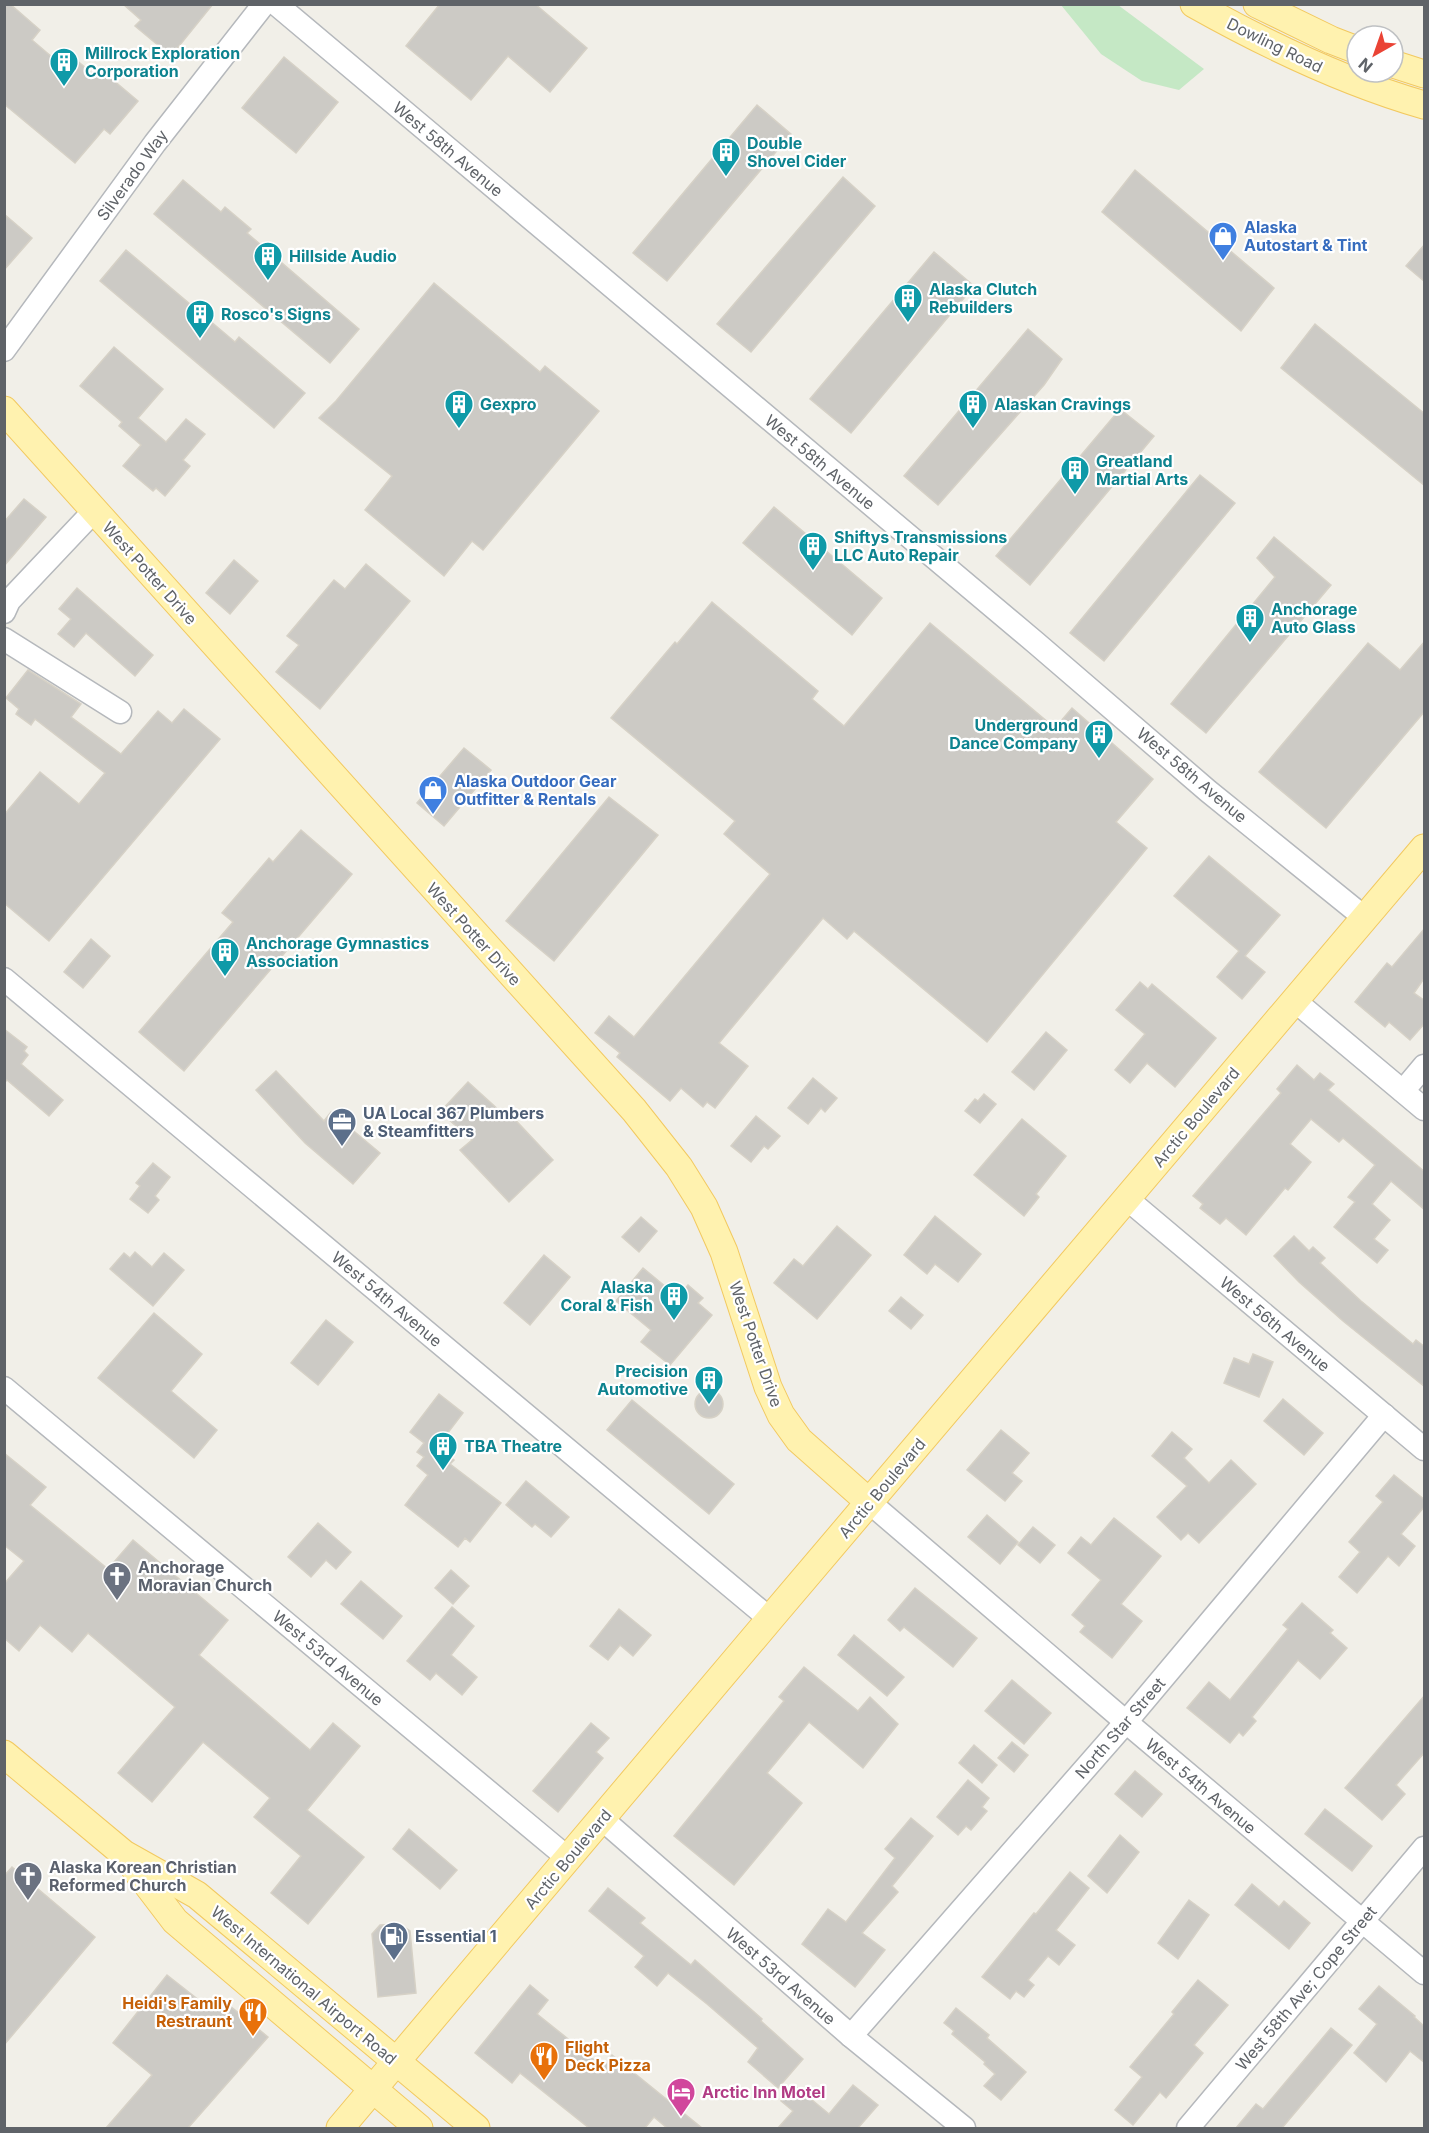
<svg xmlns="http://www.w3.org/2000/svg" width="1429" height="2133" viewBox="0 0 1429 2133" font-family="Inter,sans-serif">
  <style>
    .green { fill: #c5e8c5 }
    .building { fill: #cccac5; stroke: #d6d1c6; stroke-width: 1.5 }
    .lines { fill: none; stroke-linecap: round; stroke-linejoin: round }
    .minor-casing { stroke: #b5b8bc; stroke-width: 25 }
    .major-casing { stroke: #f2c960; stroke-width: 29 }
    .minor { stroke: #fff; stroke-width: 22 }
    .major { stroke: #fff2af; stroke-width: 27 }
    .labels { text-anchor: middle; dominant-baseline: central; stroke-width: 4.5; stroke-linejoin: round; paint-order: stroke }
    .street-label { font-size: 16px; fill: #5f6368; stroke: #fff }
    .culture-label { font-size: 16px; font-weight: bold; fill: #0d838f; stroke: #fff; text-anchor: start }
    .shop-label { font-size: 16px; font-weight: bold; fill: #366cbe; stroke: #fff; text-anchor: start }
    .service-label { font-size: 16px; font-weight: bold; fill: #4e5e75; stroke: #fff; text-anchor: start }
    .worship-label { font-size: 16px; font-weight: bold; fill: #5b616d; stroke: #fff; text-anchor: start }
    .food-label { font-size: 16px; font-weight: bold; fill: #c56008; stroke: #fff; text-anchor: end }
    .hotel-label { font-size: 16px; font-weight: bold; fill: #b23c85; stroke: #fff; text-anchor: start }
  </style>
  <rect width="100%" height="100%" fill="#f1efe8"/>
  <polygon class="green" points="1061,5 1118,5 1204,69 1179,90 1142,81 1101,54"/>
  <g class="building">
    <polygon points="4,4 10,4 40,30 32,40 59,63 67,52 94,75 100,69 138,101 110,134 104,129 75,163 4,104"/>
    <polygon points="123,4 213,4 171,56 135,26 141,20"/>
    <polygon points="440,4 535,4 587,48 550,92 508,56 471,100 406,46"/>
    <polygon points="284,57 338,102 296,153 242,108"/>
    <polygon points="757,105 791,134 667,281 633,253"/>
    <polygon points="1135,170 1274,288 1241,331 1102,212"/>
    <polygon points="843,177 875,206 751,352 717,324"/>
    <polygon points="183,180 221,212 225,207 251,229 247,233 359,329 330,363 154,214"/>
    <polygon points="4,214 32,238 4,270"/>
    <polygon points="1425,244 1425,282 1406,266"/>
    <polygon points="126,250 235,342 239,337 305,393 274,428 100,281"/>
    <polygon points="934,252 974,286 851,433 810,399"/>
    <polygon points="434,283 540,372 545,366 599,411 483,550 472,541 444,576 365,510 392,476 319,418 336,401"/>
    <polygon points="1315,324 1425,414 1425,486 1281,368"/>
    <polygon points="1028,329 1062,359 1044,385 938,505 904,476"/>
    <polygon points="114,347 163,389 138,418 166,442 186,419 205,434 183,460 190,466 165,496 156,488 153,491 123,466 141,445 119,426 122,422 80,386"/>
    <polygon points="1120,409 1154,436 1030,585 996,556"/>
    <polygon points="1200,475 1235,503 1104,661 1070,633"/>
    <polygon points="24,499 46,517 4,566 4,522"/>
    <polygon points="774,507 882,598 852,635 743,543"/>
    <polygon points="1274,537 1331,585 1206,733 1171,704 1275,577 1257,558"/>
    <polygon points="234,560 258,581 230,614 206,593"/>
    <polygon points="366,564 410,601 320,709 276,672 299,645 287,636 334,580 345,589"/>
    <polygon points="77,588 153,655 135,676 86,633 74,647 58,634 71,619 59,609"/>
    <polygon points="712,602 818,691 812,699 844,726 930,623 1055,728 1072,708 1153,779 1116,822 1147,848 987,1042 854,931 847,939 823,918 719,1043 748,1066 715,1108 707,1102 703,1107 681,1088 670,1101 617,1057 620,1053 595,1033 609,1016 634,1037 770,874 724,834 735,821 611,718 675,642 677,644"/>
    <polygon points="1425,641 1425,711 1326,828 1259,772 1368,643 1400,670"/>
    <polygon points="28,670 81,704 71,717 121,754 158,711 172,723 184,709 220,739 49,941 4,903 4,815 40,772 79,804 105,773 35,719 31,725 16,714 19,709 6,698"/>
    <polygon points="464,748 491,770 444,826 417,803"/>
    <polygon points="609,797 658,835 554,961 506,921"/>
    <polygon points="301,830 352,874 184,1071 139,1032 233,922 222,913 269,858 273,862"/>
    <polygon points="1209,856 1280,915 1245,956 1265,972 1242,999 1217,977 1239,951 1174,896"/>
    <polygon points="1425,928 1425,977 1414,993 1425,1001 1425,1023 1410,1040 1389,1022 1385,1027 1355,1002 1387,963 1392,967"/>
    <polygon points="91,939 110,956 83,988 64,972"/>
    <polygon points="1140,982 1148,989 1152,984 1216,1038 1175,1087 1147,1063 1130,1083 1115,1070 1145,1034 1116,1010"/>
    <polygon points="4,1029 27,1047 24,1051 28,1055 21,1064 63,1100 49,1116 7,1080 4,1083"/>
    <polygon points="1046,1032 1067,1050 1034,1090 1012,1072"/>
    <polygon points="1297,1065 1314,1080 1320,1073 1334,1084 1328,1090 1425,1172 1425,1210 1391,1181 1372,1204 1390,1220 1374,1239 1388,1250 1377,1263 1334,1227 1355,1202 1348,1197 1375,1165 1343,1138 1339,1142 1311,1119 1290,1144 1311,1162 1288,1190 1285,1188 1246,1235 1226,1218 1220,1224 1200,1208 1203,1204 1193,1196 1281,1093 1277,1089"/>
    <polygon points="276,1071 324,1121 331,1112 380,1153 353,1184 305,1143 256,1090"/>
    <polygon points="813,1078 837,1098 825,1112 821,1108 808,1124 788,1108"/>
    <polygon points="468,1082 501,1112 505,1109 553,1160 509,1202 460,1150 472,1140 440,1112"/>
    <polygon points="984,1094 996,1104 980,1123 965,1111 975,1099 978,1101"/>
    <polygon points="756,1116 780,1136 768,1149 764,1146 751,1162 731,1146"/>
    <polygon points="1022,1119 1066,1156 1036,1194 1039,1197 1024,1216 974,1175"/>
    <polygon points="153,1163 170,1177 155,1196 159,1200 148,1213 130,1199 140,1186 136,1183"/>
    <polygon points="935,1216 981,1254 958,1282 935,1264 927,1274 904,1255"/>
    <polygon points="641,1217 657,1231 639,1252 622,1237"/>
    <polygon points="837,1226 871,1255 817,1319 774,1283 794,1259 803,1266"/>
    <polygon points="1294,1236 1309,1251 1313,1247 1325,1258 1320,1263 1361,1301 1413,1344 1416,1340 1425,1347 1425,1387 1343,1321 1299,1282 1274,1256"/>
    <polygon points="135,1252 152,1267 164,1253 184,1270 153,1306 110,1269 124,1253 130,1258"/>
    <polygon points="544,1255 570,1277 530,1325 504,1303"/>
    <polygon points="643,1268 678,1297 688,1285 703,1298 698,1303 712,1315 670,1365 641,1342 651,1330 616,1301"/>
    <polygon points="901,1297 923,1315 911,1329 889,1311"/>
    <polygon points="154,1313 202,1354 171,1391 217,1430 194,1458 98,1378"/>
    <polygon points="326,1320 353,1342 318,1385 291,1363"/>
    <polygon points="1253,1354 1273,1362 1259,1397 1224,1383 1234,1358 1249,1364"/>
    <circle cx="709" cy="1404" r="14"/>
    <polygon points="439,1394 463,1413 437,1447 454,1460 450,1464 501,1503 470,1542 465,1538 458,1547 405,1505 428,1475 417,1466 424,1457 417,1452 424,1443 410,1432"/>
    <polygon points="1283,1399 1323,1433 1304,1455 1264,1421"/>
    <polygon points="632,1400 734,1484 709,1514 607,1430"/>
    <polygon points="1001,1430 1029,1453 1012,1473 1022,1481 1005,1501 967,1470"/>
    <polygon points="1172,1432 1192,1449 1184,1458 1209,1483 1231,1460 1256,1484 1199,1543 1188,1533 1181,1540 1157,1517 1187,1486 1152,1456"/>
    <polygon points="4,1453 46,1487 30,1505 108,1569 133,1540 228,1620 199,1655 310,1750 333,1723 360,1746 307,1810 364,1857 308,1924 271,1893 301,1856 254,1817 270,1798 203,1742 152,1802 118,1773 175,1707 88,1633 72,1652 40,1625 19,1651 4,1638 4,1584 24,1561 4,1545"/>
    <polygon points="1394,1475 1425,1500 1425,1506 1401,1534 1415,1546 1399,1566 1388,1556 1357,1593 1339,1577 1360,1552 1349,1542 1383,1502 1376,1496"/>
    <polygon points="526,1481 569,1517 551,1537 535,1524 532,1527 506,1505"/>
    <polygon points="987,1515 1018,1542 1000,1564 968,1537"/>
    <polygon points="1114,1518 1161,1556 1121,1604 1142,1621 1112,1658 1080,1632 1085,1626 1072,1615 1101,1580 1068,1553 1081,1537 1091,1545"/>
    <polygon points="318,1523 351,1552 336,1569 326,1560 311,1577 288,1557"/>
    <polygon points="1033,1527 1055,1545 1040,1563 1018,1545"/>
    <polygon points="451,1570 469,1586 453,1604 435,1588"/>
    <polygon points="361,1581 402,1616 383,1639 341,1604"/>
    <polygon points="915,1588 977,1638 953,1667 904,1627 900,1631 888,1620"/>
    <polygon points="1302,1603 1333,1630 1330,1633 1347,1648 1320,1679 1298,1660 1252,1717 1256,1721 1243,1736 1239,1732 1230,1743 1187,1708 1209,1682 1230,1700 1288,1629 1283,1625"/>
    <polygon points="452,1607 474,1626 451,1655 477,1677 462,1695 436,1673 430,1680 407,1661"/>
    <polygon points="619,1609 651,1635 633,1656 620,1645 608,1660 590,1646"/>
    <polygon points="854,1635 904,1677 887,1696 838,1655"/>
    <polygon points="804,1667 858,1711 870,1697 898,1724 863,1768 809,1722 767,1773 802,1803 734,1885 674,1836 784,1701 779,1697"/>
    <polygon points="1012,1680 1051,1713 1024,1744 985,1711"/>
    <polygon points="1425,1695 1425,1752 1396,1785 1405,1794 1382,1820 1345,1788"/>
    <polygon points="591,1723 609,1738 596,1752 603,1758 558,1812 533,1791"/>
    <polygon points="1012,1742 1028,1755 1014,1772 998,1758"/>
    <polygon points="974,1745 997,1765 982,1783 959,1763"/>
    <polygon points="1135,1771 1162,1794 1142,1817 1115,1794"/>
    <polygon points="968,1780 989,1798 982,1807 987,1811 971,1830 966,1826 958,1835 937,1817"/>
    <polygon points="1325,1809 1372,1846 1352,1871 1305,1834"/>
    <polygon points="911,1818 933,1836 892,1886 898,1892 862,1933 885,1950 855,1987 802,1944 828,1909 846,1922 895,1858 885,1849"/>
    <polygon points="409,1829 457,1870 440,1889 393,1849"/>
    <polygon points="1120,1835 1139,1852 1107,1893 1088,1876"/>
    <polygon points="12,1867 95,1937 4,2045 4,1876"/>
    <polygon points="1070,1872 1089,1888 1056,1930 1075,1945 1059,1965 1048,1956 1028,1980 1034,1985 1024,1997 1016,1991 1010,1999 982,1977 1034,1913 1036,1914"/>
    <polygon points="1252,1884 1279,1907 1284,1901 1310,1923 1289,1949 1235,1905"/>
    <polygon points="608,1888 645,1918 640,1923 691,1965 695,1960 762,2019 761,2021 803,2059 778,2088 748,2062 758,2048 707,2004 668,1973 657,1986 635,1967 644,1956 589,1911"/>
    <polygon points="1189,1900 1209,1915 1178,1959 1158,1943"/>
    <polygon points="399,1924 410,1931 416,1993 378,1997 372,1934 380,1925"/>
    <polygon points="167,1975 209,2008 219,1997 268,2037 188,2128 106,2128 152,2075 113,2043"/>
    <polygon points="1198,1980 1228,2005 1194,2045 1203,2053 1166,2098 1160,2092 1133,2125 1115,2110 1142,2077 1130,2067 1174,2014 1172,2012"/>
    <polygon points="530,1985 548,2000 537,2014 603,2067 612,2055 702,2128 667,2128 654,2117 645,2128 589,2128 520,2073 512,2083 475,2053"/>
    <polygon points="1379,1986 1415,2016 1414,2017 1425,2027 1425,2063 1410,2051 1386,2082 1354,2053 1377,2024 1359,2009"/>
    <polygon points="956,2008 989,2035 987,2038 1026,2072 1001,2100 984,2086 995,2074 984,2064 985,2062 952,2034 954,2031 944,2023"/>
    <polygon points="1331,2028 1352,2045 1282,2128 1236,2128 1256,2104 1263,2109"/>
    <polygon points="794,2085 829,2114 853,2085 878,2105 858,2128 778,2128 793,2111 781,2101"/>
  </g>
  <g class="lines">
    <g class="minor-casing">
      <g id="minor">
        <polyline points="276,4 1036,643 1208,791 1365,918"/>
        <polyline points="4,350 155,143 264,4"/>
        <polyline points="4,612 9,601 94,511"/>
        <polyline points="4,639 120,712"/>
        <polyline points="4,979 770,1619"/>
        <polyline points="1295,1001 1424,1109"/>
        <polyline points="1403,1091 1424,1066"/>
        <polyline points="1126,1198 1424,1449"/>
        <polyline points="4,1388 569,1859"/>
        <polyline points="869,1502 1126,1722 1424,1973"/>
        <polyline points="602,1819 851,2036 964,2128"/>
        <polyline points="851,2036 1126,1722 1384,1415"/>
        <polyline points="1188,2128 1424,1848"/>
      </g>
    </g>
    <g class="major-casing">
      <g id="major">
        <path d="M1194,4c73,41 150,78 230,101"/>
        <polyline points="1257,4 1331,40 1357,50"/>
        <polyline points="1393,64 1424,74"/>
        <polyline points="4,410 634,1110 679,1167 704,1207 724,1252 768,1387 781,1415 799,1440 869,1502"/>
        <polyline points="4,1754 124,1854 197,1895 476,2128"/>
        <polyline points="130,1862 175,1921 419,2128"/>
        <polyline points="340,2128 770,1619 1424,848"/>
      </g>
    </g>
    <use href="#minor" class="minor"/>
    <use href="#major" class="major"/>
  </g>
  <defs>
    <g id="building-pin" transform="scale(1.5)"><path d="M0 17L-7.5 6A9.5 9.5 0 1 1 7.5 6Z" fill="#0f9aa8" stroke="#fff"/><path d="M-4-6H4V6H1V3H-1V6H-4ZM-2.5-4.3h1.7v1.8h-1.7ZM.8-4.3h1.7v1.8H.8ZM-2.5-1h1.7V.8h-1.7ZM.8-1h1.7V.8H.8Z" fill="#fff"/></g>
    <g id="shop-pin" transform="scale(1.5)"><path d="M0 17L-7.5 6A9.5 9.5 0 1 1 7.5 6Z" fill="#3f7fe0" stroke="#fff"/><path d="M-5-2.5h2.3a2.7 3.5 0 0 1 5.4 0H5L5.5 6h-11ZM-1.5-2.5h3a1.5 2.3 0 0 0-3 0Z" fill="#fff"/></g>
    <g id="office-pin" transform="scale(1.5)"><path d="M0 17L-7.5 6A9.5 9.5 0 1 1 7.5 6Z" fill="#5c6f8a" stroke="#fff"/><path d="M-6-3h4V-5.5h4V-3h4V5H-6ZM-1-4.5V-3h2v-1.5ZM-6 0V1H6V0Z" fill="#fff"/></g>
    <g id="church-pin" transform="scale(1.5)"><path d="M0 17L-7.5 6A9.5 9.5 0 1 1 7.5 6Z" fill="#6b7280" stroke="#fff"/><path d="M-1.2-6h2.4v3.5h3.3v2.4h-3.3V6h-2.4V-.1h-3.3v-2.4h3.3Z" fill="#fff"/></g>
    <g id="fuel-pin" transform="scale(1.5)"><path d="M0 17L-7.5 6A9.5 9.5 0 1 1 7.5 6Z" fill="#5c6f8a" stroke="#fff"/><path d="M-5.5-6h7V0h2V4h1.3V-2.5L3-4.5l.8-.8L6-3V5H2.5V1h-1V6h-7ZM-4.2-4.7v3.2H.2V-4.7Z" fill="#fff"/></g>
    <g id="restaurant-pin" transform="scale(1.5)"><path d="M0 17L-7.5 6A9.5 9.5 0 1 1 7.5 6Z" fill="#e8710a" stroke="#fff"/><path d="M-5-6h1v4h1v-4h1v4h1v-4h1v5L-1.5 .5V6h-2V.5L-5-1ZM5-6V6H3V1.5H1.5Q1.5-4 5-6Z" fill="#fff"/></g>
    <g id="hotel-pin" transform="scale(1.5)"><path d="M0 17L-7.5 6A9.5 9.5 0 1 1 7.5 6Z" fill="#d1479c" stroke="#fff"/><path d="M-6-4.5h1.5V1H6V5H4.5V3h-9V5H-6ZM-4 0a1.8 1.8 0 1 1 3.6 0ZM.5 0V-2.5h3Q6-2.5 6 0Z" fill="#fff"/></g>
  </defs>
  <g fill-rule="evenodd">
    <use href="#building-pin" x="64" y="62"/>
    <use href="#building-pin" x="726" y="152"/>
    <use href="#shop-pin" x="1223" y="236"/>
    <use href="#building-pin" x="268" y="256"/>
    <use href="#building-pin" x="908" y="298"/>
    <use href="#building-pin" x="200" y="314"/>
    <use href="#building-pin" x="459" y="404"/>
    <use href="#building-pin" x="973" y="404"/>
    <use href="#building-pin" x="1075" y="470"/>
    <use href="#building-pin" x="813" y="546"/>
    <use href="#building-pin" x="1250" y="618"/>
    <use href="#building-pin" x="1099" y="734"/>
    <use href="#shop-pin" x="433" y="790"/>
    <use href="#building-pin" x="225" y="952"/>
    <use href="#office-pin" x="342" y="1122"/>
    <use href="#building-pin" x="674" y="1296"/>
    <use href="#building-pin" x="709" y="1380"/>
    <use href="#building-pin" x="443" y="1446"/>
    <use href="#church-pin" x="117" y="1576"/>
    <use href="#church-pin" x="28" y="1876"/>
    <use href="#fuel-pin" x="394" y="1936"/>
    <use href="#restaurant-pin" x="253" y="2012"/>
    <use href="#restaurant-pin" x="544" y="2056"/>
    <use href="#hotel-pin" x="681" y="2092"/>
  </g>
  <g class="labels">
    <g class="street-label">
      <text transform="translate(1275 45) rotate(26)">Dowling Road</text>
      <text transform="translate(448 149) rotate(40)">West 58th Avenue</text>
      <text transform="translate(132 175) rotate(-54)">Silverado Way</text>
      <text transform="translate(820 462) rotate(40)">West 58th Avenue</text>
      <text transform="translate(150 573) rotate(48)">West Potter Drive</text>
      <text transform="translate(1192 775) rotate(40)">West 58th Avenue</text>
      <text transform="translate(474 934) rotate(48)">West Potter Drive</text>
      <text transform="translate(1196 1117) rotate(-50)">Arctic Boulevard</text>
      <text transform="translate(387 1299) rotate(40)">West 54th Avenue</text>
      <text transform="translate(1275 1324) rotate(40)">West 56th Avenue</text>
      <text transform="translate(756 1344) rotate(71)">West Potter Drive</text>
      <text transform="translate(882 1488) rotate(-50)">Arctic Boulevard</text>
      <text transform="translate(328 1658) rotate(40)">West 53rd Avenue</text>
      <text transform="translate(1120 1728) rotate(-49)">North Star Street</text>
      <text transform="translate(1201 1786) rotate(40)">West 54th Avenue</text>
      <text transform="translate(568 1859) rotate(-50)">Arctic Boulevard</text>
      <text transform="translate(781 1976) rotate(41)">West 53rd Avenue</text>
      <text transform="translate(304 1985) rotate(40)">West International Airport Road</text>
      <text transform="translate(1306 1988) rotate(-50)">West 58th Ave; Cope Street</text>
    </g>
    <g class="culture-label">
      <text x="85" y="53">Millrock Exploration<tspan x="85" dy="18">Corporation</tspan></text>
      <text x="747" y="143">Double<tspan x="747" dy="18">Shovel Cider</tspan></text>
      <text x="289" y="256">Hillside Audio</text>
      <text x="929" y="289">Alaska Clutch<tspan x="929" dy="18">Rebuilders</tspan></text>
      <text x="221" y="314">Rosco's Signs</text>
      <text x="480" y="404">Gexpro</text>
      <text x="994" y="404">Alaskan Cravings</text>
      <text x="1096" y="461">Greatland<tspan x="1096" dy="18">Martial Arts</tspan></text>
      <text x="834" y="537">Shiftys Transmissions<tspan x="834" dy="18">LLC Auto Repair</tspan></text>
      <text x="1271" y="609">Anchorage<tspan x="1271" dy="18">Auto Glass</tspan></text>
      <text x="1078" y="725" text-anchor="end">Underground<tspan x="1078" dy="18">Dance Company</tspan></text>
      <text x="246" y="943">Anchorage Gymnastics<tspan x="246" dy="18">Association</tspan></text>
      <text x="653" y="1287" text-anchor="end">Alaska<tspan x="653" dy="18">Coral &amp; Fish</tspan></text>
      <text x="688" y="1371" text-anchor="end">Precision<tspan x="688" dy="18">Automotive</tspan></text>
      <text x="464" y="1446">TBA Theatre</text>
    </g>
    <g class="shop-label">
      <text x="1244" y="227">Alaska<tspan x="1244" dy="18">Autostart &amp; Tint</tspan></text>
      <text x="454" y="781">Alaska Outdoor Gear<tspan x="454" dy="18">Outfitter &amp; Rentals</tspan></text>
    </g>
    <g class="service-label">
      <text x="363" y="1113">UA Local 367 Plumbers<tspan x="363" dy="18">&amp; Steamfitters</tspan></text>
      <text x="415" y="1936">Essential 1</text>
    </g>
    <g class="worship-label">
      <text x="138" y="1567">Anchorage<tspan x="138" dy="18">Moravian Church</tspan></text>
      <text x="49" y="1867">Alaska Korean Christian<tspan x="49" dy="18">Reformed Church</tspan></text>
    </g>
    <g class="food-label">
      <text x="232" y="2003">Heidi's Family<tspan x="232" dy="18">Restraunt</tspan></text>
      <text x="565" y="2047" text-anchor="start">Flight<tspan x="565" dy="18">Deck Pizza</tspan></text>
    </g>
    <g class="hotel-label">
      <text x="702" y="2092">Arctic Inn Motel</text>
    </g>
  </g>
  <rect width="1429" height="2133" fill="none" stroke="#5f6368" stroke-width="12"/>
  <g transform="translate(1375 54) rotate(220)"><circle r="28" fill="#ffffff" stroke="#bfc1c3" stroke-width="1.5"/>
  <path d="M0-4.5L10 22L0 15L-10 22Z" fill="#ea4335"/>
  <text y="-9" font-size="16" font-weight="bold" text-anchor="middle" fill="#5f6368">N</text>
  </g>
</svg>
